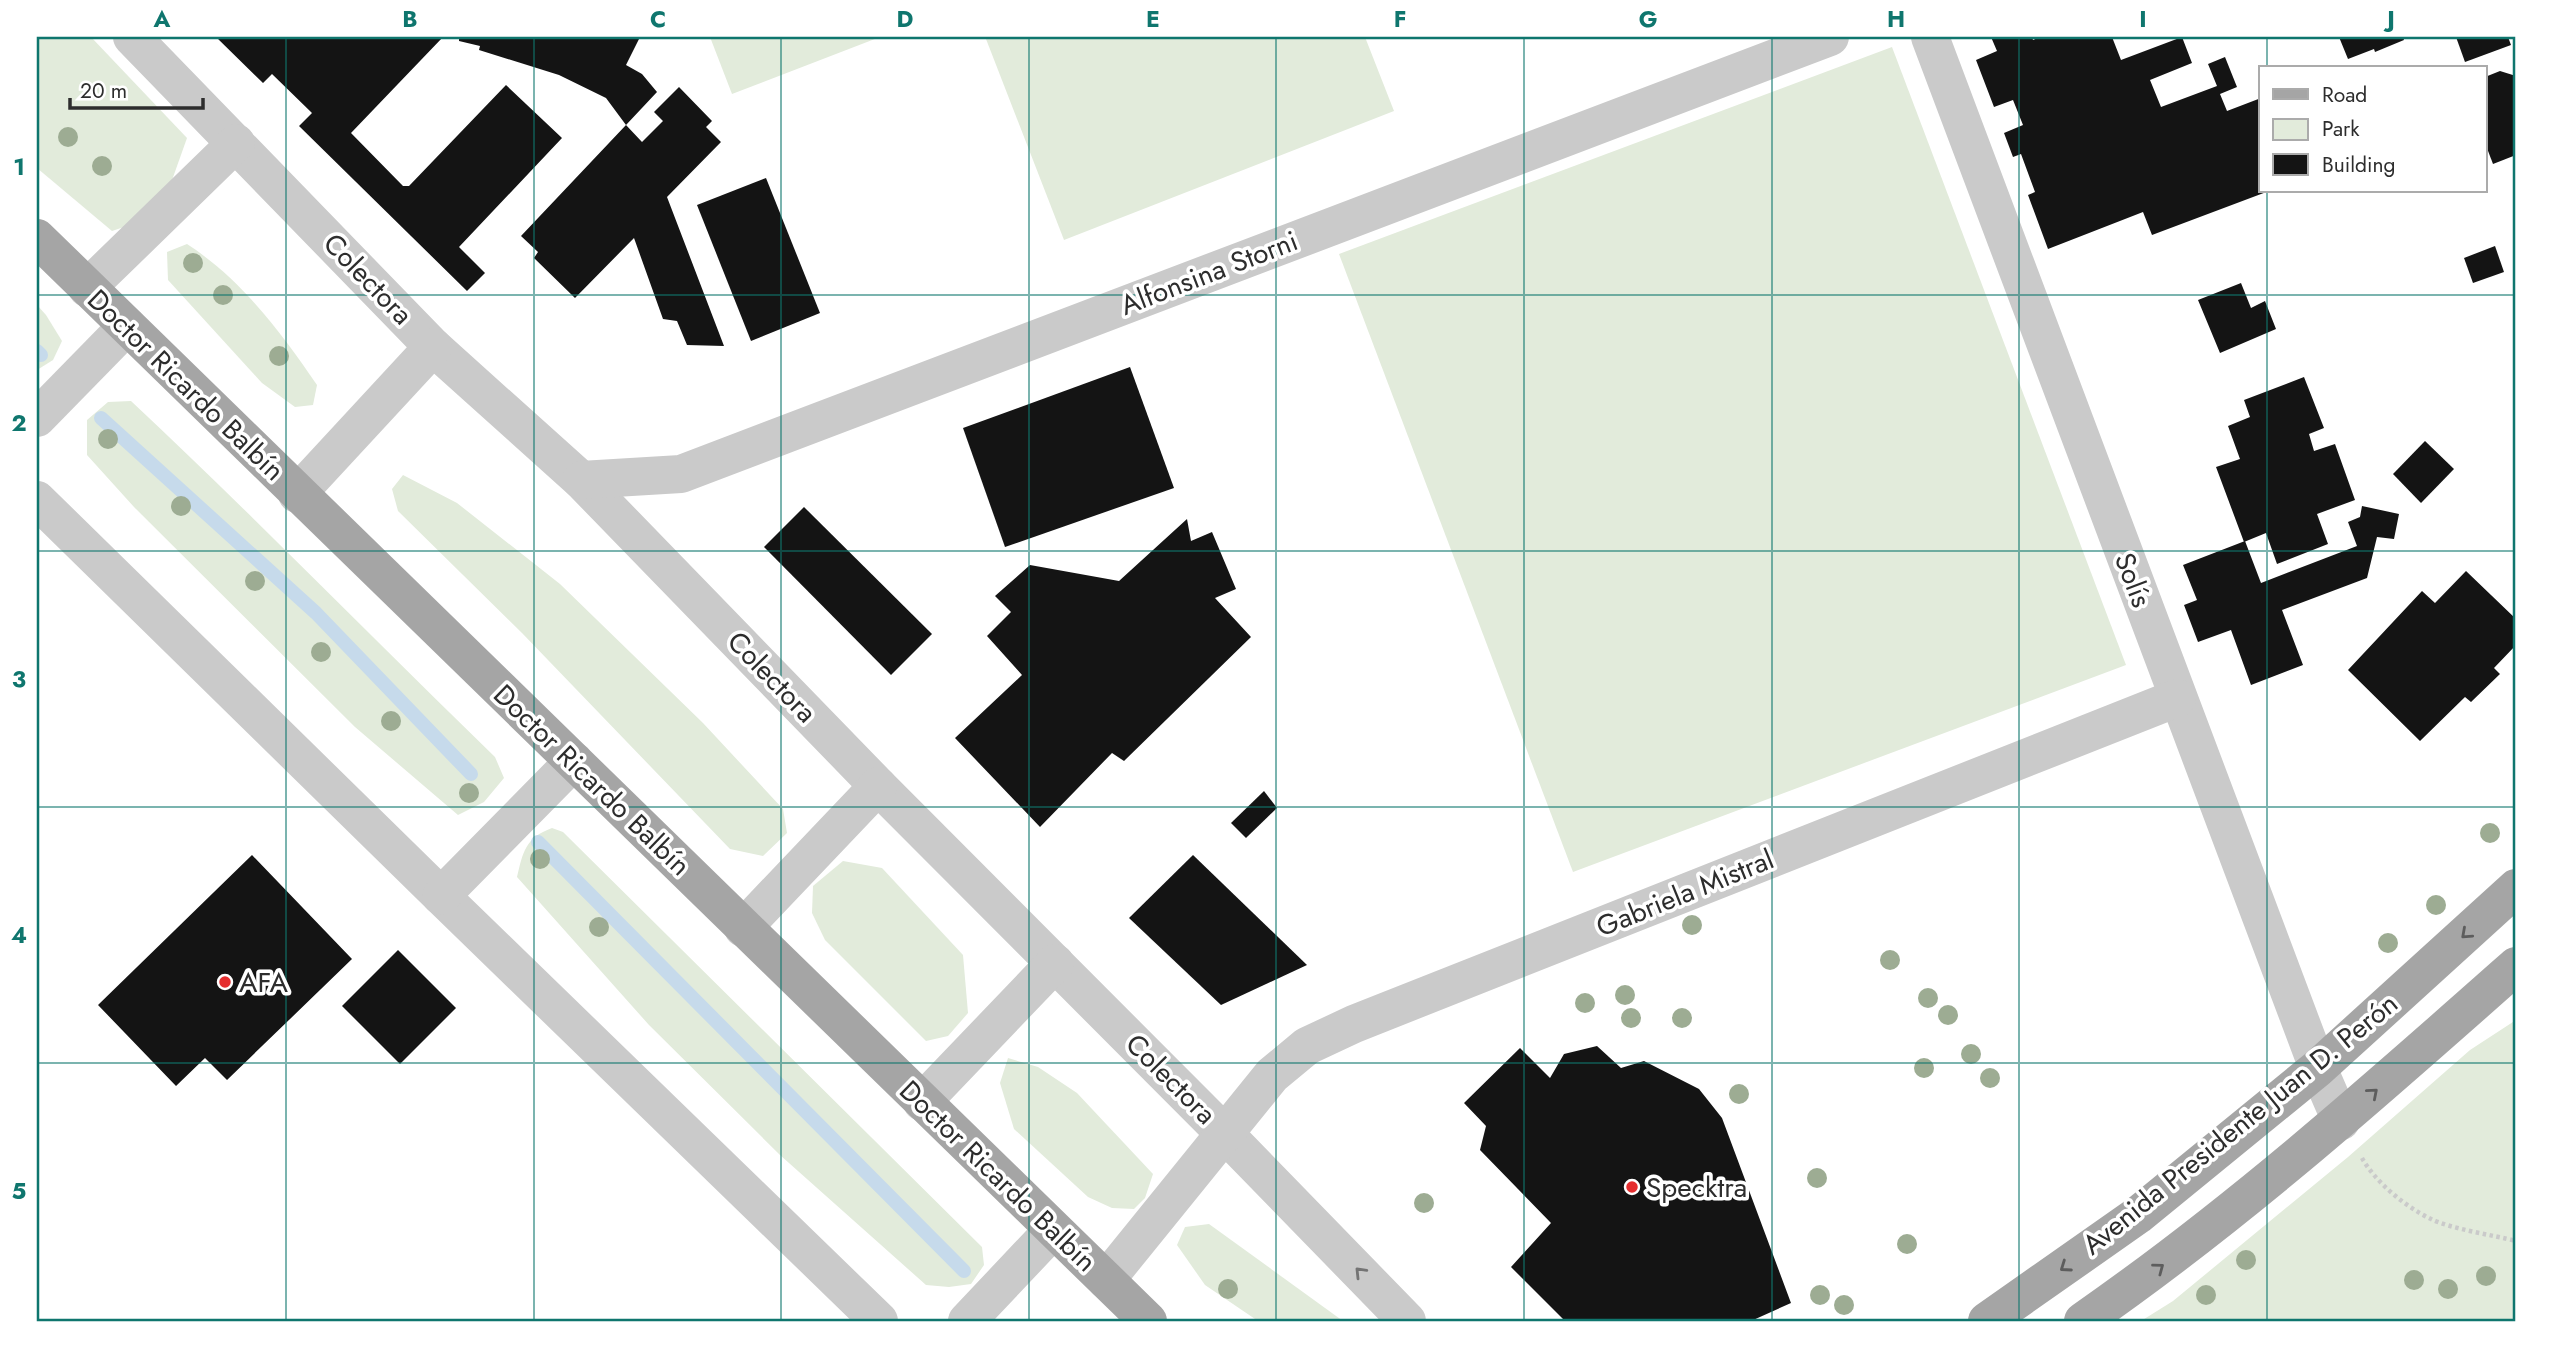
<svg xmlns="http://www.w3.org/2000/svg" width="2553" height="1358" viewBox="0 0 2553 1358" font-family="Jost,sans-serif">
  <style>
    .green { fill: #e2ebdb }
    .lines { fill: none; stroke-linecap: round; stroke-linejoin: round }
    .stream { stroke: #c6daeb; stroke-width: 14 }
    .building { fill: #141414 }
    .path { stroke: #cacaca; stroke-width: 4.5; stroke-dasharray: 3.5 3.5; stroke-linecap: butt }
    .minor { stroke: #cacaca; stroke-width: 38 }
    .major { stroke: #a5a5a5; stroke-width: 38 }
    .tree { fill: #9dac93 }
    .oneway { stroke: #5d5d5d }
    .oneway2 { stroke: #747474 }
    .grid { fill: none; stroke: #0f766e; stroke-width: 2; stroke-opacity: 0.55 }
    .poi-dot { fill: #e52e2f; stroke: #fff; stroke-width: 2.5 }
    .labels { text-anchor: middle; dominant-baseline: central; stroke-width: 7; stroke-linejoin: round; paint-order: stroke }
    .street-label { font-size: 28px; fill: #2d2d2d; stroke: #fff }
    .poi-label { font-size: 28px; fill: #2d2d2d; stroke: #fff; text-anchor: start }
    .neatline { fill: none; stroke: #0f766e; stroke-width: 2.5 }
    .grid-label { font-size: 23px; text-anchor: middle; font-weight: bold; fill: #0f766e }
  </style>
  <rect width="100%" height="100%" fill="#fff"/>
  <g class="green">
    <polygon points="37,37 91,37 187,138 171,183 148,219 112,231 37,168"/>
    <polygon points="710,37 880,37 732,94"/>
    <polygon points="992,37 1365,37 1394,111 1064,240 986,39"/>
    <polygon points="1892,47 2126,665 1573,872 1339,254"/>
    <path d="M187,244c54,35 94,88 130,141l-4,20 -18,2 -33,-24 -94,-103 -1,-28z"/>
    <polygon points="37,305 46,315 62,341 53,360 37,370"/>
    <path d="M131,401c124,116 242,238 364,356l9,21 -20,24 -26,13 -103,-88 -221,-220 -47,-52v-35l21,-18z"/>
    <polygon points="403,475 457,503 560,584 703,723 783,809 787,833 763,856 730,849 522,633 398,511 392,489"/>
    <path d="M552,828l11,4 419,415 2,18 -13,19 -22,3 -23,-2 -146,-130 -131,-130 -132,-148c6,-25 8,-39 35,-49z"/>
    <polygon points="843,861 882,868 963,955 968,1013 948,1036 926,1041 825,940 812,913 813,886"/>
    <polygon points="2516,1020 2516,1321 2141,1321 2173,1301 2348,1157 2470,1050"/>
    <polygon points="1008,1058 1038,1067 1077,1093 1153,1174 1145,1198 1134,1209 1112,1208 1088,1197 1014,1129 1000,1083"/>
    <polygon points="1209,1224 1343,1321 1258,1321 1205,1285 1177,1245 1185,1227"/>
  </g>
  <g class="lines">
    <g class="stream">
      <polyline points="37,351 41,355"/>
      <polyline points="101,418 316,613 471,774"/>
      <polyline points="538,842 964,1271"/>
    </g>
  </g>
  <g class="building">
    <polygon points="216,37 443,37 351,133 403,186 409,186 506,85 562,138 459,247 485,273 467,291 299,126 312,113 272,74 263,83"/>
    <polygon points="459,37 635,37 639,39 626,65 642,74 657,92 626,125 606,98 559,75 479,50 480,46 459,41"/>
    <polygon points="1991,37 2032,37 2033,40 2040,37 2112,37 2121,60 2182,37 2192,63 2150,80 2161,107 2217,86 2208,64 2225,57 2237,87 2220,94 2227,111 2261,98 2261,191 2269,191 2152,235 2143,212 2048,249 2028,195 2035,192 2021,154 2013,157 2004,133 2023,125 2013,100 1994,107 1976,60 1997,51"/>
    <polygon points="2339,37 2403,37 2404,40 2375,52 2374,49 2348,59"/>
    <polygon points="2456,37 2508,37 2511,45 2465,62"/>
    <polygon points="2500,71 2516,76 2516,155 2493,164 2485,143 2485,77"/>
    <polygon points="679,87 712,121 706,127 721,142 667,197 724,346 687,345 677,321 663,319 634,238 575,298 534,258 538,252 521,236 626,125 642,142 663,121 654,112"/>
    <polygon points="766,178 820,313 751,341 697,205"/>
    <polygon points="2495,246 2504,272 2473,283 2464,258"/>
    <polygon points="2241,283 2251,308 2265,301 2276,329 2220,353 2198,300"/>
    <polygon points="1130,367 1174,488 1005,547 963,428"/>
    <polygon points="2304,377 2324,428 2309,434 2314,451 2335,444 2355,500 2317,514 2328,544 2277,564 2266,533 2244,542 2216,467 2240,459 2228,426 2250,417 2244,400"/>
    <polygon points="2425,441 2454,469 2421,503 2393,474"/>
    <polygon points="2362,506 2399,514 2394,539 2377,537 2367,578 2282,610 2303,665 2251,685 2231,630 2198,642 2184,605 2197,600 2183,565 2245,541 2261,583 2357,546 2348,522 2360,517"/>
    <polygon points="804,507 932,634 891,675 764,547"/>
    <polygon points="1187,519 1191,541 1212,532 1236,589 1215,598 1251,637 1124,761 1112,753 1040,827 955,738 1022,675 987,636 1011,612 995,596 1030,565 1119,581"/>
    <polygon points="2466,571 2516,619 2516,645 2494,668 2500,674 2471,702 2465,697 2420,741 2348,670 2422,591 2435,603"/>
    <polygon points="1264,791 1277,808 1246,838 1231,823"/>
    <polygon points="252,855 352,959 227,1080 205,1058 176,1086 98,1005"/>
    <polygon points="1193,855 1307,965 1221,1005 1129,918"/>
    <polygon points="398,950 456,1008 400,1064 342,1006"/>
    <polygon points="1597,1046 1621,1068 1644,1061 1699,1089 1722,1118 1791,1303 1751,1321 1565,1321 1511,1267 1551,1223 1480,1150 1486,1126 1464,1103 1520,1048 1550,1078 1564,1054"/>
  </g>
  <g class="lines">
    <path class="path" d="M2362,1158c14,25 44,49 69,61 20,10 62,16 85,22"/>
    <g class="minor">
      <polyline points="132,37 433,347 581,480 878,786 1225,1134 1407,1321"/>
      <polyline points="1930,37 2318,1068 2341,1121"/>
      <polyline points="87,288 236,143"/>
      <polyline points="37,418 127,326"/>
      <polyline points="581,480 681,474 1830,37"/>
      <polyline points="297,494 433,347"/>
      <polyline points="37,500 441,896 879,1321"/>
      <polyline points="441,896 574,761"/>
      <polyline points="743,928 878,786"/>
      <polyline points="922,1102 1055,963"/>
      <polyline points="1106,1280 1272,1075 1307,1046 1354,1024 2177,698"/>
      <polyline points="967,1321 1053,1230"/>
    </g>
    <g class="major">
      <polyline points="37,238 1148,1321"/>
      <polyline points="1987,1321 2138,1215 2318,1068 2516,888"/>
      <path d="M2083,1321c154,-107 293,-231 433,-355"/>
    </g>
  </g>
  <g class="tree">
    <circle cx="68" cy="137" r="10"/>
    <circle cx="102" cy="166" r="10"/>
    <circle cx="193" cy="263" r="10"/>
    <circle cx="223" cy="295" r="10"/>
    <circle cx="279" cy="356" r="10"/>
    <circle cx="108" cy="439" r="10"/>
    <circle cx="181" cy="506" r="10"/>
    <circle cx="255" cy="581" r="10"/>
    <circle cx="321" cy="652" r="10"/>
    <circle cx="391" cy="721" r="10"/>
    <circle cx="469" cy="793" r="10"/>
    <circle cx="2490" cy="833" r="10"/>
    <circle cx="540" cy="859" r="10"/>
    <circle cx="2436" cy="905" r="10"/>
    <circle cx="1692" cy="925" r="10"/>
    <circle cx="599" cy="927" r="10"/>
    <circle cx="2388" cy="943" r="10"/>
    <circle cx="1890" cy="960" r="10"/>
    <circle cx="1625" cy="995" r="10"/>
    <circle cx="1928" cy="998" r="10"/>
    <circle cx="1585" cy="1003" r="10"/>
    <circle cx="1948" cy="1015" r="10"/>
    <circle cx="1631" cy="1018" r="10"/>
    <circle cx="1682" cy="1018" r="10"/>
    <circle cx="1971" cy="1054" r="10"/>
    <circle cx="1924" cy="1068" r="10"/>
    <circle cx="1990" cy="1078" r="10"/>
    <circle cx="1739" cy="1094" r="10"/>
    <circle cx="1817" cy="1178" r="10"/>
    <circle cx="1424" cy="1203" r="10"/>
    <circle cx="1907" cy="1244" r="10"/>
    <circle cx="2246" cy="1260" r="10"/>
    <circle cx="2486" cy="1276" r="10"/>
    <circle cx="2414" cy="1280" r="10"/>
    <circle cx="1228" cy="1289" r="10"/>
    <circle cx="2448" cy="1289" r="10"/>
    <circle cx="1820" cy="1295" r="10"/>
    <circle cx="2206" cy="1295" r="10"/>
    <circle cx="1844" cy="1305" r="10"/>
  </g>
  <defs><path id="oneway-chevron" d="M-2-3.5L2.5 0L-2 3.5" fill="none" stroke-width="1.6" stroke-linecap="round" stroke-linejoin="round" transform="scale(1.75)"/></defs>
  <g class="oneway">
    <use href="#oneway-chevron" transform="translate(2466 934) rotate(138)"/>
    <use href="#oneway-chevron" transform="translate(2373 1093) rotate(-41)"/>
    <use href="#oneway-chevron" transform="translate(2065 1267) rotate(145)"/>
    <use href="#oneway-chevron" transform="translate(2159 1268) rotate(-37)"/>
  </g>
  <use class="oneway2" href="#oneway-chevron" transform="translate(1360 1272) rotate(-134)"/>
  <path class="grid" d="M286,37v1284M534,37v1284M781,37v1284M1029,37v1284M1276,37v1284M1524,37v1284M1772,37v1284M2019,37v1284M2267,37v31M2267,191v1130M37,295h2479M37,551h2479M37,807h2479M37,1063h2479"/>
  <g class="poi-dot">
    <circle cx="225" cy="982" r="7"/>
    <circle cx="1632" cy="1187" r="7"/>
  </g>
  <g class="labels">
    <g class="street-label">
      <text transform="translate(1209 273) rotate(-21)">Alfonsina Storni</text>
      <text transform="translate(368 279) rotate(46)">Colectora</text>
      <text transform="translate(186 385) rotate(44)">Doctor Ricardo Balbín</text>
      <text transform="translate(2133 580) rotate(69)">Solís</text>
      <text transform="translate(772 677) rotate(46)">Colectora</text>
      <text transform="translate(592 780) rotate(44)">Doctor Ricardo Balbín</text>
      <text transform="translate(1685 893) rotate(-22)">Gabriela Mistral</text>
      <text transform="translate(1171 1079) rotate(45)">Colectora</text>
      <text transform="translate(2240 1124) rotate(-39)">Avenida Presidente Juan D. Perón</text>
      <text transform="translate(998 1176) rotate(44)">Doctor Ricardo Balbín</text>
    </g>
    <g class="poi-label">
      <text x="239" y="982">AFA</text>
      <text x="1646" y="1187">Specktra</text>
    </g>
  </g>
  <rect width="2553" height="1358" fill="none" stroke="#ffffff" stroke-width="77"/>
  <rect x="2259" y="66" width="228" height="126" fill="#ffffff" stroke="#ababab" stroke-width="2"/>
  <rect x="2273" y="89" width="35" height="10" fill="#a5a5a5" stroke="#ababab" stroke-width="2"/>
  <text x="2322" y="102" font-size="21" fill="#2d2d2d">Road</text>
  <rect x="2273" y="119" width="35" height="21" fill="#e2ebdb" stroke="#ababab" stroke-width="2"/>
  <text x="2322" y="136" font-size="21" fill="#2d2d2d">Park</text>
  <rect x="2273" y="154" width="35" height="21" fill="#141414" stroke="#ababab" stroke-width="2"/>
  <text x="2322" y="172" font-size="21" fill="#2d2d2d">Building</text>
  <path d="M70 98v10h133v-10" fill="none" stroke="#2d2d2d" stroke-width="3.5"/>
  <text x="80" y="98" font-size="21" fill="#2d2d2d" stroke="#ffffff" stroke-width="5" paint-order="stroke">20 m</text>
  <rect x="38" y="38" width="2476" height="1282" class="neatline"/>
  <g class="grid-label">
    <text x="162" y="27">A</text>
    <text x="410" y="27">B</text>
    <text x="658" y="27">C</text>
    <text x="905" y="27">D</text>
    <text x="1153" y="27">E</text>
    <text x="1400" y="27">F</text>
    <text x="1648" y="27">G</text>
    <text x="1896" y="27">H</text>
    <text x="2143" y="27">I</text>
    <text x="2391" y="27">J</text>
    <text x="19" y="175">1</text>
    <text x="19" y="431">2</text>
    <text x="19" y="687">3</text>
    <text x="19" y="943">4</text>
    <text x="19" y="1199">5</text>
  </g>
</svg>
